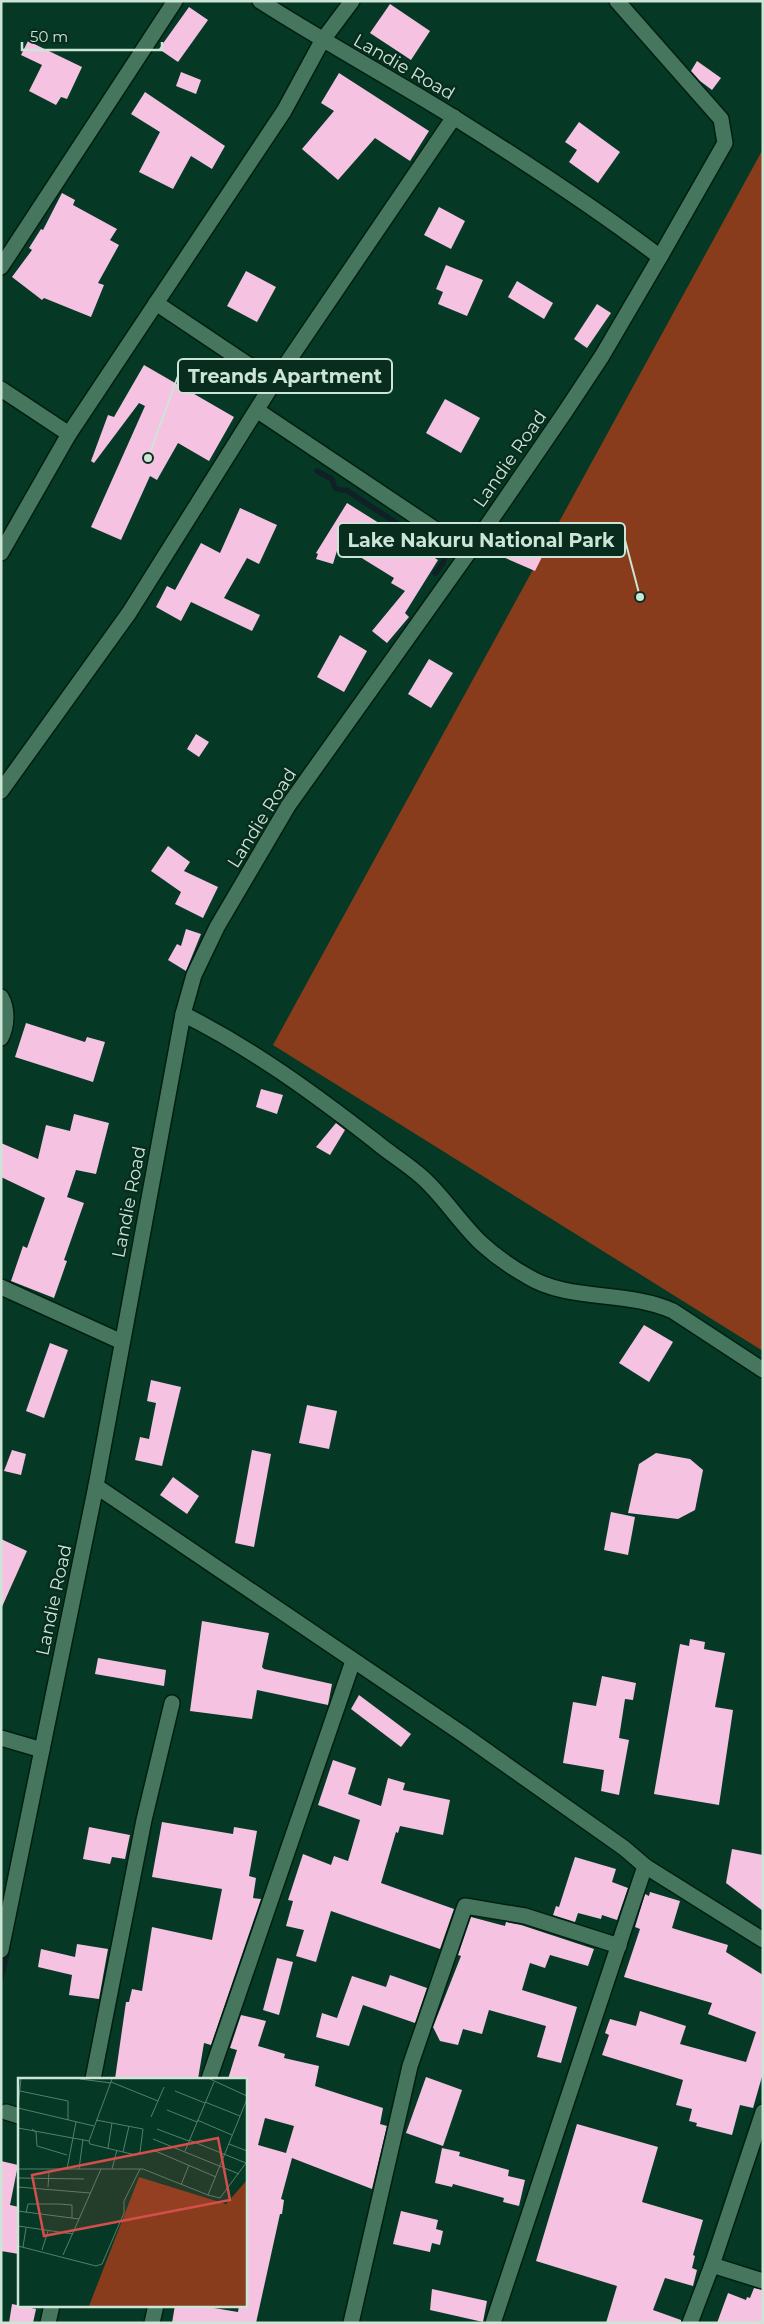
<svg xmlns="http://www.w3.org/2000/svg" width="764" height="2324" viewBox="0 0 764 2324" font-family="Montserrat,sans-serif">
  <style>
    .green { fill: #893c1c }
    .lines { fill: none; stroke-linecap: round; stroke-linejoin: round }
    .stream { stroke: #102026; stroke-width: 5.5 }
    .building { fill: #f6c2e2; fill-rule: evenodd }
    .minor-casing { stroke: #001f10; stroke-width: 18 }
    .minor { stroke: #47765e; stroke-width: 15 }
    .labels { text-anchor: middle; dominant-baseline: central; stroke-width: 5; stroke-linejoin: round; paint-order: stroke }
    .street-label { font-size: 18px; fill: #cce5d7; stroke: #082d1e }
    .inset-road { fill: none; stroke: #557e6c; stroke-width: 1 }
    .view { fill: #d44e4b; fill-opacity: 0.15; stroke: #d44e4b; stroke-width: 2.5 }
    .inset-edge { fill: none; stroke: #cce5d7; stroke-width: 2.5 }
    .leader { fill: none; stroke: #cce5d7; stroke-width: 2 }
    .callout-dot { fill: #cce5d7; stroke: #082d1e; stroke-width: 2 }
    .callout { fill: #082d1e; stroke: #cce5d7; stroke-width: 2 }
    .callout-label { font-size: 19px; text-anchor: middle; font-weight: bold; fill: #cce5d7 }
  </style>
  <rect width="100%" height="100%" fill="#053925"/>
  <polygon class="green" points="763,149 763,1351 273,1045"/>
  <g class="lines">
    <g class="stream">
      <polyline points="317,471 332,479 335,488 341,490 346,490 441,552 445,556 443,563 435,573"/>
      <polyline points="1,1978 8,1949"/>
    </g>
  </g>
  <g class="building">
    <polygon points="390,4 430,31 411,60 370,33"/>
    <polygon points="189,7 208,20 178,62 159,49"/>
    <polygon points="28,41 82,67 67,99 61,97 56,105 29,91 42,65 21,55"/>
    <polygon points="697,61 721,78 712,90 700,81 691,71"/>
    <polygon points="181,72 201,80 196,94 176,86"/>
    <polygon points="339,73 429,131 410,161 375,138 338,180 302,149 334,111 321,103"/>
    <polygon points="145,92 225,146 212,169 191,156 173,189 139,172 160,132 131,114"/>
    <polygon points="579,122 620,152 598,183 569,162 577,150 565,142"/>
    <polygon points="62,193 75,200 73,205 117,229 110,240 119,245 98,283 104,285 91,317 44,298 42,300 12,277 32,250 29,248 41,229 43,230"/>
    <polygon points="439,207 465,221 451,249 424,235"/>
    <polygon points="446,265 483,280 467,316 438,304 443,292 436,289"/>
    <polygon points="246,271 276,287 257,322 227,306"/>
    <polygon points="517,281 553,303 544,319 508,297"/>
    <polygon points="597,304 611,313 587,348 574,339"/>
    <polygon points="144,365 234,417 209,461 178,443 157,480 150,476 121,540 91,527 145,406 139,403 94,463 91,461 108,415 114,417"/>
    <polygon points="445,399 480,418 461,453 426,433"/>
    <polygon points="347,503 438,560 405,613 409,617 387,643 372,631 405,591 391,583 394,578 339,544 333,564 316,559 318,554 316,553"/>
    <polygon points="240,508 277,525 259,564 247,558 224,598 260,615 252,631 191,602 181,621 156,607 167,586 175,590 201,543 220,553"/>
    <polygon points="495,534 543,555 535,571 487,550"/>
    <polygon points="340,635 367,651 344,692 317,677"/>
    <polygon points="429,659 453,673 431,708 408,694"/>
    <polygon points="196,734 209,742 199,757 187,749"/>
    <polygon points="168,846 190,862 184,871 218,887 203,918 175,904 181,892 151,871"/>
    <polygon points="186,929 201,934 186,971 168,960 177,944 181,946"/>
    <polygon points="26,1023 85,1042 87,1037 105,1042 93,1082 15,1057"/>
    <polygon points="261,1089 283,1095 277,1114 256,1107"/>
    <polygon points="74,1114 109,1123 96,1174 76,1170 67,1197 84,1203 64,1260 67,1261 54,1298 11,1281 23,1246 27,1248 45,1198 1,1177 1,1143 38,1159 46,1125 70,1131"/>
    <polygon points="336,1123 345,1130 330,1155 316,1147"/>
    <polygon points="644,1325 673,1342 649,1382 619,1363"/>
    <polygon points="50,1343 68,1350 44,1418 26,1411"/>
    <polygon points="151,1380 181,1387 162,1466 135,1460 140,1437 149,1439 156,1403 147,1401"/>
    <polygon points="307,1405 337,1411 329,1449 299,1443"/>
    <polygon points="12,1450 26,1454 21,1475 4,1471"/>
    <polygon points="252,1450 271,1454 254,1547 235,1543"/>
    <polygon points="656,1453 690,1459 703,1470 695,1510 678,1519 628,1513 639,1464"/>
    <polygon points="173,1477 199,1496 187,1514 160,1495"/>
    <polygon points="611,1512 635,1517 628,1555 604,1550"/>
    <polygon points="1,1539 27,1551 1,1609"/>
    <polygon points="202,1621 269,1633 262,1667 264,1669 332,1684 328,1705 257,1690 252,1719 190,1711"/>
    <polygon points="690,1639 705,1642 704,1649 725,1653 715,1707 733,1710 719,1805 654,1794 680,1644 689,1646"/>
    <polygon points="98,1658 166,1670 164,1686 95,1674"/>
    <polygon points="602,1676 636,1683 633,1700 625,1699 619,1738 629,1740 619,1795 601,1791 604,1770 563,1763 573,1702 596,1706"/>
    <polygon points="359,1695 411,1734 401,1747 351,1709"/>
    <polygon points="333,1760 356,1768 348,1794 381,1806 388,1778 405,1783 403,1790 450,1800 443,1835 400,1826 398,1833 396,1832 381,1883 454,1909 440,1949 331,1911 316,1962 296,1956 304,1930 286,1926 293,1901 288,1900 303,1854 331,1865 334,1856 348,1861 360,1820 318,1805"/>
    <polygon points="162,1822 233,1834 234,1827 257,1831 249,1876 256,1878 253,1898 261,1899 211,2045 204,2043 198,2079 115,2079 126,2002 129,2002 132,1989 142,1991 152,1927 212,1940 222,1889 152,1877"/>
    <polygon points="89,1827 130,1835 125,1859 112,1857 110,1864 83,1859"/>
    <polygon points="732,1849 763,1855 763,1911 726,1883"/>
    <polygon points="575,1857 616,1869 612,1882 628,1888 617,1920 602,1915 601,1919 578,1913 575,1922 553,1915 556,1906 559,1907"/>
    <polygon points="650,1892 680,1901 672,1928 728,1945 726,1952 763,1975 763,2073 753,2108 740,2105 732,2135 696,2126 697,2123 689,2121 692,2109 676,2105 683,2080 602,2055 609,2035 605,2033 610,2019 636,2026 640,2011 686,2026 680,2044 746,2062 756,2032 708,2014 712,2003 624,1977 640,1929 635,1927 645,1894 649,1896"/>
    <polygon points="471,1917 505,1926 506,1922 521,1925 594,1949 588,1966 550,1955 545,1968 530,1963 522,1990 577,2007 561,2063 537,2057 546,2026 489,2010 482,2034 463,2029 458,2045 440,2041 433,2027 461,1956 458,1955"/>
    <polygon points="77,1944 108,1949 99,1999 69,1995 72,1975 38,1967 41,1949 75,1957"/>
    <polygon points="277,1958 293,1962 279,2015 263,2010"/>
    <polygon points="390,1975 427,1988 415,2023 363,2005 349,2046 316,2037 322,2013 337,2018 352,1976 386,1987"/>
    <path d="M241,2015l25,6 -8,25 27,8 -1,4 35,8 -4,20 68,22 -3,16 7,2 -15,63 -80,-31 -11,41 3,1 -2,14h-2l-24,109h-84l3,-18h21l42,7 1,-7h6v-226h-17l9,-29 -7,-2zM265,2118l29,8 -8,27 -28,-8z"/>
    <polygon points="426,2077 462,2090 443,2146 406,2133"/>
    <polygon points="577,2124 658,2147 642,2202 703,2220 693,2255 695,2256 692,2268 697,2270 693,2286 665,2278 653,2310 681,2320 681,2323 606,2323 617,2286 536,2261"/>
    <polygon points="442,2148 460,2152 459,2156 509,2170 508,2176 525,2180 519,2206 503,2202 504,2198 453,2184 452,2187 435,2183"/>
    <polygon points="1,2161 18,2165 10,2205 19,2207 19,2254 1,2251"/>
    <polygon points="401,2211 438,2220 436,2229 443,2231 440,2245 432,2243 430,2252 393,2244"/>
    <polygon points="754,2288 763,2290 763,2323 717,2323 728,2293 746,2300 747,2297 750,2298"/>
    <polygon points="432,2289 487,2301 483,2322 430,2310"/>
    <polygon points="12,2304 36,2309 33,2323 9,2323"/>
  </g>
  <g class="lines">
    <g class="minor-casing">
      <g id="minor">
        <polyline points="617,1 721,119 725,143 660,257"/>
        <polyline points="1,267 175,1"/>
        <polyline points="156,303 274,382"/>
        <polyline points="1,389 69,434"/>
        <polyline points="258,411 469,552"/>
        <polyline points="1,553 69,434 284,111 322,41 352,1"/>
        <polyline points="1,791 129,613 274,382 454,117"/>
        <path d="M1,997c7,12 6,29 0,41"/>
        <path d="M183,1014c70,35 130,79 192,127 15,13 33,23 48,37 21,19 37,45 58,65 13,12 30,24 46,33 42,26 100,14 146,35l90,59"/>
        <polyline points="1,1287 122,1342"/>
        <polyline points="96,1486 464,1735 624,1848 645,1866 493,2323"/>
        <polyline points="1,1738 42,1750"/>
        <polyline points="645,1866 763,1940"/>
        <path d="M1,1950l95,-464 87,-472 11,-39 23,-48 71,-121 181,-254 96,-140 37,-56 58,-99c-66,-50 -135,-95 -205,-139 -64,-40 -131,-76 -195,-117"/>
        <polyline points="93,2079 144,1820 172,1703"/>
        <polyline points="209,2079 353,1661"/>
        <polyline points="6,2112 19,2116"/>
        <polyline points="712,2265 763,2281"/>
        <polyline points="48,2323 52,2305"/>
        <polyline points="152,2323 156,2305"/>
        <polyline points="351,2323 410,2066 465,1906 525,1916 619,1946"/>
        <polyline points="690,2323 712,2265 763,2112"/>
      </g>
    </g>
    <use href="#minor" class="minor"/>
  </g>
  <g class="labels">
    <g class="street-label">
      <text transform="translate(404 67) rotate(30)">Landie Road</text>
      <text transform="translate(510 459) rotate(-55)">Landie Road</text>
      <text transform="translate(262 818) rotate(-58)">Landie Road</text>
      <text transform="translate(129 1202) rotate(-79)">Landie Road</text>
      <text transform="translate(54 1600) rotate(-78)">Landie Road</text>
    </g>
  </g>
  <g transform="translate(18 2078)">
    <rect width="229" height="229" fill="#053925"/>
    <path d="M121,99l87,27 21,-24v126h-158z" fill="#893c1c"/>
    <path class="inset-road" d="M62,1l31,4M192,1l37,17M93,4l47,19M2,13l48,10v19M157,13l30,12M187,24l35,14M0,28l3,-27M0,30l76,18M149,32l30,12M133,39l13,-30M179,42l35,15M0,50l71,13 23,-62M14,51l4,3 1,14 30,9M139,51l32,12M135,61l86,35M171,62l57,23 -26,35 -12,-3M71,63l1,3 33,8 13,3 4,-3 3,-23 -47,-9M211,66l18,7M90,70l4,-25M135,72l63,27M167,73l29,-69M105,74l6,-26M0,91h125l65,26 39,-96M49,91l9,-47M61,91l4,-30M94,91l5,-19M0,100l66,1M163,107l8,-20M0,109l72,6M30,109l1,-15M0,133l61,8 22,-50M8,135l2,-9h31l13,1v13M0,148l55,8M0,168l78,20 6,-2 22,-51v-12l16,-32M5,169l3,-19M24,172l6,-19M45,177l16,-36"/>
    <path class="view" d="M200,60l12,62 -186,36 -12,-61z"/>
    <rect width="229" height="229" class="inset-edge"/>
  </g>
  <path class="leader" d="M148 458L178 376M640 597L625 540"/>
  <g class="callout-dot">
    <circle cx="148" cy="458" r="5"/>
    <circle cx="640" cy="597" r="5"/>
  </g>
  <g class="callout">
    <rect x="178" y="359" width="214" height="34" rx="5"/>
    <rect x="338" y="523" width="287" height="34" rx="5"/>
  </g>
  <g class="callout-label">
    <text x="285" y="383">Treands Apartment</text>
    <text x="481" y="547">Lake Nakuru National Park</text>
  </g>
  <rect width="764" height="2324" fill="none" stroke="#cce5d7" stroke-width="5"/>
  <path d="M22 42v8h140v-8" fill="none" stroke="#cce5d7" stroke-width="2.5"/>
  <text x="30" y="42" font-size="15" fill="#cce5d7" stroke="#082d1e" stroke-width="4" paint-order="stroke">50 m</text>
</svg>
